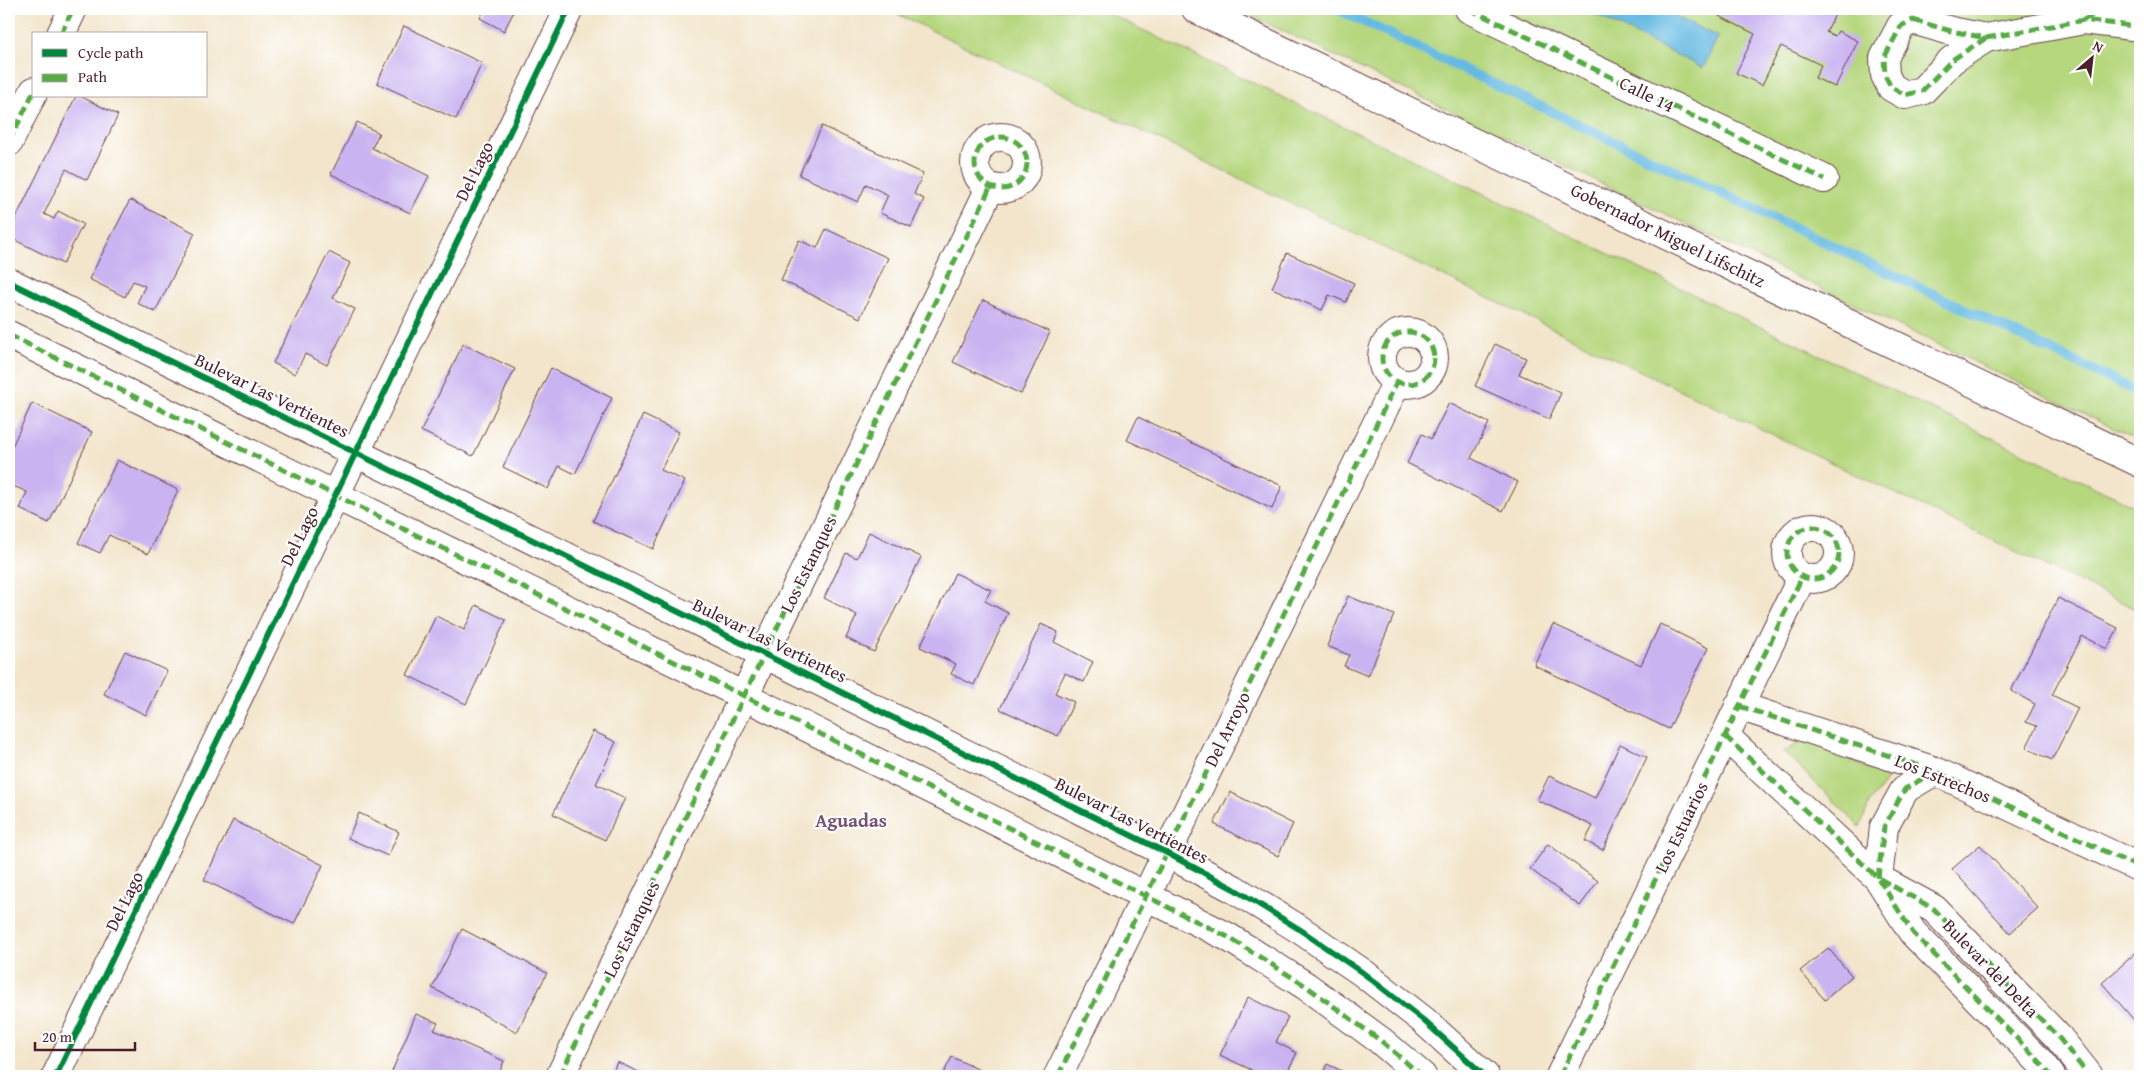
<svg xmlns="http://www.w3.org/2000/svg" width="2149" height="1085" viewBox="0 0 2149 1085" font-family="'Gentium Book Plus',serif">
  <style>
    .green { fill: #b6d77e; stroke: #807b54 }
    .water { fill: #66bae2; stroke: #586c86 }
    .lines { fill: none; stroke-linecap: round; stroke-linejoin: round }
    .stream { stroke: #66bae2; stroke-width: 10 }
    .building { fill: #c9b3f0 }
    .minor-casing { stroke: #633d43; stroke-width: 30 }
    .minor { stroke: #fff; stroke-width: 28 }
    .quiet { stroke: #57aa44; stroke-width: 5; stroke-dasharray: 10 5; stroke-linecap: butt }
    .cycleway-casing { stroke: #fff; stroke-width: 9 }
    .cycleway { stroke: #00873e; stroke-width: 6 }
    .labels { text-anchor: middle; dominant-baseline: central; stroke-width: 4.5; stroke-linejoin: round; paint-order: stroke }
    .street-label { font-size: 18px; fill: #4a1f2b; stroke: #fff }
    .neighbourhood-label { font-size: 19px; font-weight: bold; fill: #765370; stroke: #fff }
  </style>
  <rect width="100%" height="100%" fill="#fff"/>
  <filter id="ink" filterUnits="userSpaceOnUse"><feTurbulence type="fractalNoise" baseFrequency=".02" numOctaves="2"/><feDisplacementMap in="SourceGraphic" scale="10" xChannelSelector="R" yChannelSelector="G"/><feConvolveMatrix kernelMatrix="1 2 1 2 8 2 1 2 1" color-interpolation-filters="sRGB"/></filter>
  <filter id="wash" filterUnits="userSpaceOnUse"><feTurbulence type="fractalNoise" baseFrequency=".0096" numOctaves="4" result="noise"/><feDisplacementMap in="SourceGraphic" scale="20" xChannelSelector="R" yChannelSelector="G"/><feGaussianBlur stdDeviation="1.12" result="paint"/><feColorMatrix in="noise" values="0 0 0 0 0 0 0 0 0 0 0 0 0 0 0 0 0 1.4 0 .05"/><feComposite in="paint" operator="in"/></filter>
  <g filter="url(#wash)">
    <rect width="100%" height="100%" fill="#f2e5cb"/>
    <g class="green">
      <polygon points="887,9 1099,9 2140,509 2140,611"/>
      <polygon points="1237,9 2140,9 2140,441"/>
      <polygon points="1806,739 1888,778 1870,802 1860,827 1784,752"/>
    </g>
    <polygon class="water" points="1596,9 1660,9 1718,37 1703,68 1594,14"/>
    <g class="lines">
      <polyline class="stream" points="1337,9 2140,393"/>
    </g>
    <g id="blocks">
      <g class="building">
        <polygon points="485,9 515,9 504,31 480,18"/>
        <polygon points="1722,9 1838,9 1826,32 1835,36 1838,31 1858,41 1835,87 1815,78 1821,65 1781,46 1762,85 1736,73 1755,34 1719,16"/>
        <polygon points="404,26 482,63 456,119 377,83"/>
        <polygon points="76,96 80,96 118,115 87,180 66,169 44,214 54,219 58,211 83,224 63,264 9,237 9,232"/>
        <polygon points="357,122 379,133 372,148 429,176 410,213 331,174"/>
        <polygon points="822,126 923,174 914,194 924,199 911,227 880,213 888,195 866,184 858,202 799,175"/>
        <polygon points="130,200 195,233 155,312 137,303 145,286 133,281 125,297 89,279"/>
        <polygon points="826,229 888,258 860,318 781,280 799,240 817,248"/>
        <polygon points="329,252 350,263 333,298 355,309 327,365 305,354 295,374 273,363"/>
        <polygon points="1287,253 1354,283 1346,302 1329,295 1322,310 1272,288"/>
        <polygon points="983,300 1050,332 1021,394 953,362"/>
        <polygon points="463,344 515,369 473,456 421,431"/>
        <polygon points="1495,344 1526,358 1519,374 1561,393 1549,419 1475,386"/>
        <polygon points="551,368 612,398 575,474 559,466 548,489 503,467"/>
        <polygon points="32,403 92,432 49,523 20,509 27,492 9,484 9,453"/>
        <polygon points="1449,403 1489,423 1471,458 1518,482 1503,511 1407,463 1422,434 1431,439"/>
        <polygon points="643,415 679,432 661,470 685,481 653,549 593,521"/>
        <polygon points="1138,417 1282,486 1272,509 1127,440"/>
        <polygon points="117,460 178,490 148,554 109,535 100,553 78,543"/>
        <polygon points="869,532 921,557 874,652 846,638 857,615 824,598 846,553 857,558"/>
        <polygon points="955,573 991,590 985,601 1008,613 974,685 951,674 956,664 920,647"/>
        <polygon points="1348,596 1394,615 1368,676 1344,666 1349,655 1327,646"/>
        <polygon points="2058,598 2118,628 2107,649 2082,636 2052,695 2078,708 2052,760 2026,748 2037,726 2026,722 2035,704 2011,691"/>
        <polygon points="476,605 506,620 466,704 407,675 436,616 464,630"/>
        <polygon points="1041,624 1058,632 1054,642 1093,662 1084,682 1065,673 1055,693 1074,702 1058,736 1000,709"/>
        <polygon points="1553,624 1641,665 1660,624 1708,648 1669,729 1534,665"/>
        <polygon points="125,651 167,671 146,715 104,694"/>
        <polygon points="593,731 616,742 596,784 625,798 605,840 553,814"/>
        <polygon points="1620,744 1647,757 1603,850 1585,841 1593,826 1537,800 1549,776 1595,798"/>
        <polygon points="1230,792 1293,824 1278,856 1214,824"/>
        <polygon points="359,813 399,832 388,856 348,838"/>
        <polygon points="233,820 323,865 294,924 204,880"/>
        <polygon points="1548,844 1598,881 1580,906 1530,869"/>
        <polygon points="1980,845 2038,908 2010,933 1952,869"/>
        <polygon points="462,929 547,973 517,1032 432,988"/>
        <polygon points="1828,948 1852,976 1825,1000 1800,971"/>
        <polygon points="2140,949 2140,1027 2102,983"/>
        <polygon points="1248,997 1288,1017 1276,1042 1297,1053 1285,1076 1259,1076 1260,1074 1220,1055"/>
        <polygon points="416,1014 438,1023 434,1030 504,1061 498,1076 390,1076"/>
        <polygon points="952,1057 986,1073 985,1076 942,1076"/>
        <polygon points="617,1062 647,1076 611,1076"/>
        <polygon points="1327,1064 1353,1076 1322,1076"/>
      </g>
    </g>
  </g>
  <g filter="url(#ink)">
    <use href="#blocks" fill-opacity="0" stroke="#633d43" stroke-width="1"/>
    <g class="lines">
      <g class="minor-casing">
        <g id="minor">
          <polyline points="1196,9 2140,463"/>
          <polyline points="1469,9 1824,179"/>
          <polygon points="1913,20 1951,31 1986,38 1952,60 1922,91 1905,95 1891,87 1885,75 1884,58 1901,26"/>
          <polyline points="61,34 73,9"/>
          <polyline points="1986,38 2084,20 2140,27"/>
          <circle cx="1001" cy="163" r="26"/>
          <polyline points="9,142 34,91"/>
          <polyline points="9,282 764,654 1167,853 1234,889 1299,929 1363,973 1423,1020 1485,1076"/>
          <circle cx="1408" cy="358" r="26"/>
          <polyline points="9,335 744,696 1228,937 1306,986 1381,1041 1422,1076"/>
          <circle cx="1813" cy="553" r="26"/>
          <polyline points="1739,706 1935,771 2140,868"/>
          <polyline points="1725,736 1878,878 1913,933 2039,1061 2051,1076"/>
          <polyline points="1878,878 1884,827 1905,789 1935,771"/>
          <polyline points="1881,880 1934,909 2059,1038 2089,1076"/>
          <polyline points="56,1076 569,9"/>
          <polyline points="560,1076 990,188"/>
          <polyline points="1058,1076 1397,382"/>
          <polyline points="1560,1076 1802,577"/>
        </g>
      </g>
      <use href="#minor" class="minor"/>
      <g class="quiet">
        <polyline points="1469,9 1824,179"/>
        <polygon points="1913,20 1951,31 1986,38 1952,60 1922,91 1905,95 1891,87 1885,75 1884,58 1901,26"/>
        <polyline points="2084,20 2101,9"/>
        <polyline points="61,34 73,9"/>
        <polyline points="1986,38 2084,20 2140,27"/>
        <circle cx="1001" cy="163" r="26"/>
        <polyline points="9,142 34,91"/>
        <circle cx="1408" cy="358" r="26"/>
        <polyline points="9,335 744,696 1228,937 1306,986 1381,1041 1422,1076"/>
        <circle cx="1813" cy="553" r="26"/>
        <polyline points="1739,706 1935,771 2140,868"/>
        <polyline points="1725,736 1878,878 1913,933 2039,1061 2051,1076"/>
        <polyline points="1878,878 1884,827 1905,789 1935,771"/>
        <polyline points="1880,879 1934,909 2059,1038 2089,1076"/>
        <polyline points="560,1076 990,188"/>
        <polyline points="1058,1076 1397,382"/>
        <polyline points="1560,1076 1802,577"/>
      </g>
      <g class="cycleway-casing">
        <g id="cycleway">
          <polyline points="9,282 764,654 1167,853 1234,889 1299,929 1363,973 1423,1020 1485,1076"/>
          <polyline points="56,1076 569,9"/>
        </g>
      </g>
      <use href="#cycleway" class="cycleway"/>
    </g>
  </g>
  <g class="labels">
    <g class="street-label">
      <text transform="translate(1647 94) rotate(26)">Calle 14</text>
      <text transform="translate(474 171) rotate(-64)">Del Lago</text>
      <text transform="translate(1668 235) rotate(26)">Gobernador Miguel Lifschitz</text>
      <text transform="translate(272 395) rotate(26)">Bulevar Las Vertientes</text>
      <text transform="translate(299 536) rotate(-64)">Del Lago</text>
      <text transform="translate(808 564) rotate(-64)">Los Estanques</text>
      <text transform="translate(770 640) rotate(26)">Bulevar Las Vertientes</text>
      <text transform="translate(1227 729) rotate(-64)">Del Arroyo</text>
      <text transform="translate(1943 778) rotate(22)">Los Estrechos</text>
      <text transform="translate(1132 820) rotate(27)">Bulevar Las Vertientes</text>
      <text transform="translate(1681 827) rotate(-64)">Los Estuarios</text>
      <text transform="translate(124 901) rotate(-64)">Del Lago</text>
      <text transform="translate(631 929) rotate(-64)">Los Estanques</text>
      <text transform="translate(1991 968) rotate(46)">Bulevar del Delta</text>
    </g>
    <g class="neighbourhood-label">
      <text x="851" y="820">Aguadas</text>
    </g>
  </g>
  <rect width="2149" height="1085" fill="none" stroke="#fff" stroke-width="30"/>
  <rect x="32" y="32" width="175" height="65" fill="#ffffff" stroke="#b7a5aa"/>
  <rect x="42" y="49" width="25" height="8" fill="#00873e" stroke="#b7a5aa"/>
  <text x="78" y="58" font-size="15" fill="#4a1f2b">Cycle path</text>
  <rect x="42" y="74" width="25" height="8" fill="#57aa44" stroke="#b7a5aa"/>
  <text x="78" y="82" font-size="15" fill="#4a1f2b">Path</text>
  <g transform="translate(2092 58) rotate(28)" stroke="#ffffff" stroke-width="4" paint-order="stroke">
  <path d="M0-4L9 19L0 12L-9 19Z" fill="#4a1f2b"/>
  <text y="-8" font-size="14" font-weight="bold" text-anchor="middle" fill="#4a1f2b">N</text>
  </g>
  <path d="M35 1042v8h100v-8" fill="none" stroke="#4a1f2b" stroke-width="2.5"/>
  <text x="42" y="1042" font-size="15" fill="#4a1f2b" stroke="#ffffff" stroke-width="4" paint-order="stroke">20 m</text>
</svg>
